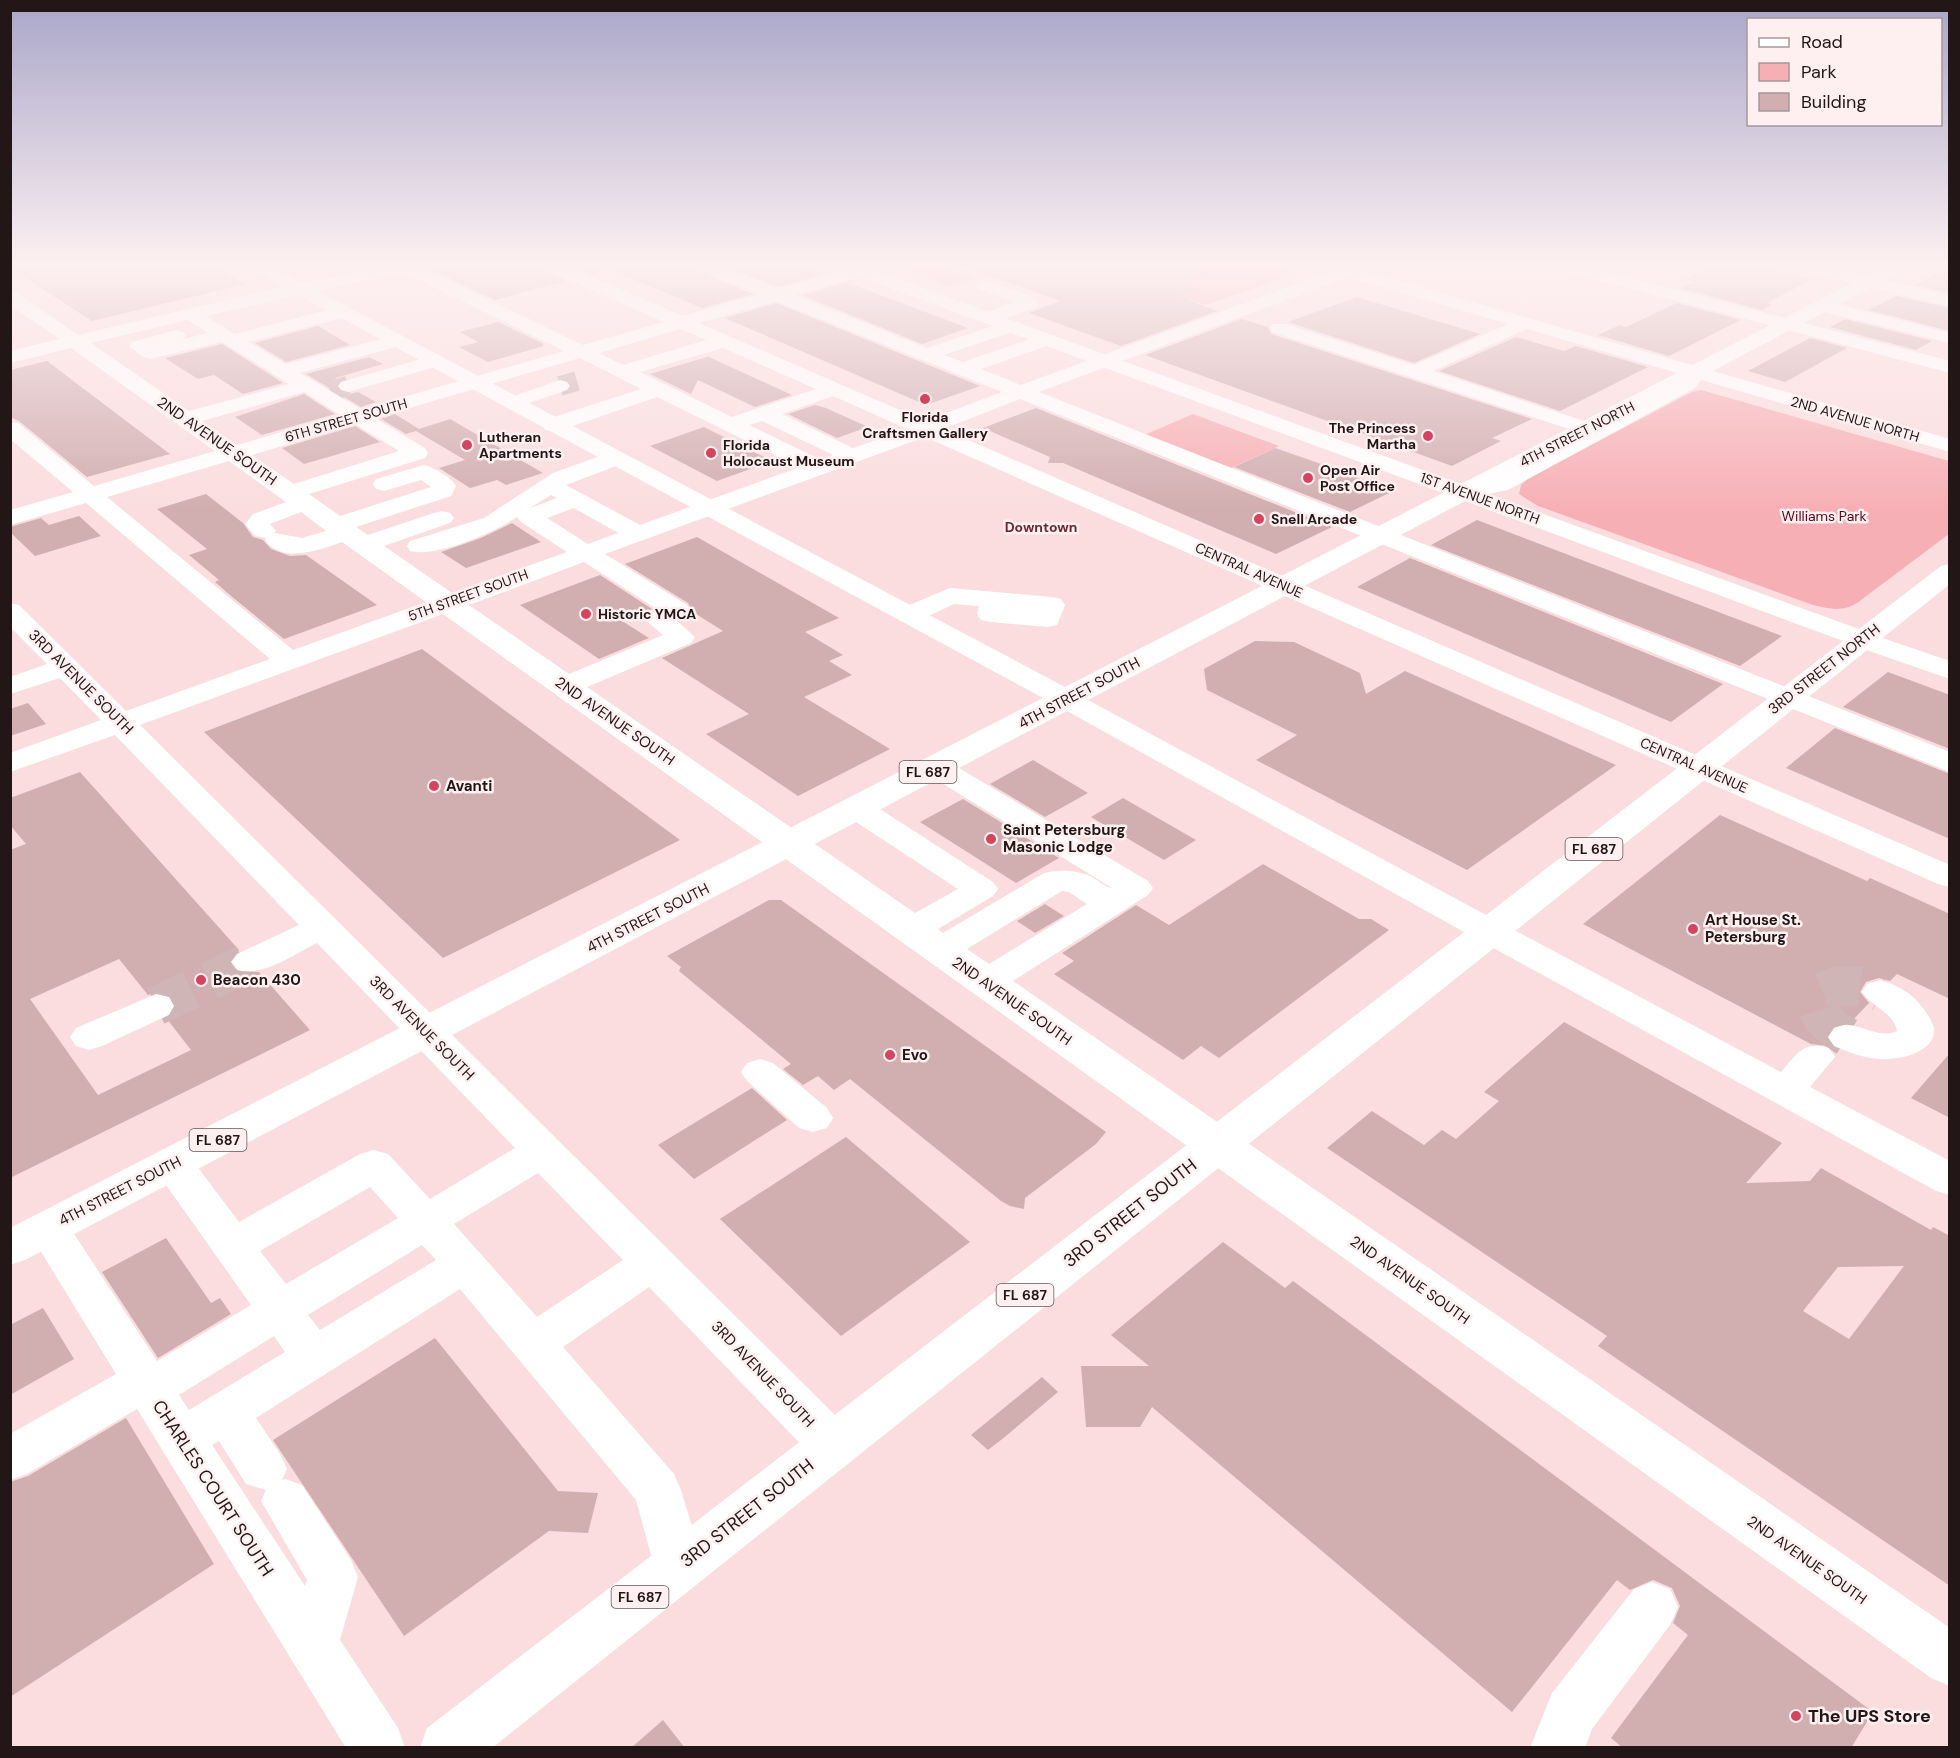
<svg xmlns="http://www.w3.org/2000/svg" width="1960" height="1758" viewBox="0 0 1960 1758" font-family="'DM Sans',sans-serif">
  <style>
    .green { fill: #f6afb5 }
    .building { fill: #d1aeb0; fill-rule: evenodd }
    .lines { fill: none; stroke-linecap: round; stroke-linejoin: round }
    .minor-tunnel-far1 { stroke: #d0b5b7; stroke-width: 20; stroke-dasharray: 20 10; stroke-linecap: butt }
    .minor-tunnel { stroke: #d0b5b7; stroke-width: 39; stroke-dasharray: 39 20; stroke-linecap: butt }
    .minor { fill: #fff; fill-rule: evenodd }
    .major { fill: #fff; fill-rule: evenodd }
    .poi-dot { fill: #d4445f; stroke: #feeff0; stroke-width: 2 }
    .labels { text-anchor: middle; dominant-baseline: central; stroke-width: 5; stroke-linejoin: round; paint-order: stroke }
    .far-poi-label { font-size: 14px; font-weight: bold; fill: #231617; stroke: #feeff0; text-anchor: start }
    .far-street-label { font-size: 14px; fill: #231617; stroke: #feeff0 }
    .far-park-label { font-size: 14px; fill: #57061c; stroke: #feeff0 }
    .far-neighbourhood-label { font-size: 14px; font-weight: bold; fill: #6d2632; stroke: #feeff0 }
    .shield { fill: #feeff0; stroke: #655758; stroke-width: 1.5 }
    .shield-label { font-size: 14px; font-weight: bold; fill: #231617 }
    .street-label { font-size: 15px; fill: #231617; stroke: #feeff0 }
    .poi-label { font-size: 15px; font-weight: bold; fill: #231617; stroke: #feeff0; text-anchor: start }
    .near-street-label { font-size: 18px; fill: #231617; stroke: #feeff0 }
    .near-poi-label { font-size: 18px; font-weight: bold; fill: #231617; stroke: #feeff0; text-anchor: start }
  </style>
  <rect width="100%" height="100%" fill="#fbdddf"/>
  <g class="green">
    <polygon points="922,264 947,264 972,272 967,274 977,278 950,286 904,269"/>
    <polygon points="1192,264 1274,264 1292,269 1290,271 1294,274 1206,305 1179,296 1200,288 1187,284 1213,274 1194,268 1198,266"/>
    <path d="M1701,390l248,71v73l-92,69c-15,9 -27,6 -44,2l-275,-99 -19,-12 2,-9 6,-6 165,-87z"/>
    <polygon points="1193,414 1279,446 1231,468 1144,435"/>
  </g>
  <g class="building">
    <polygon points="10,264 209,264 246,284 92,321 10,268"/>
    <polygon points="424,264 538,264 541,270 566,281 495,300 424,266"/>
    <polygon points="567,264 690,264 693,270 753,294 702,308 603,267 604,271 592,274"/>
    <polygon points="720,264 795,264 822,274 778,287"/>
    <polygon points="974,264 1181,264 1214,274 1187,284 1202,288 1179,296 1217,311 1121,346 1029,313 1060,301 970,269"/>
    <polygon points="1719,264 1745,264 1811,280 1767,303 1772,305 1762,310 1680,288 1694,282 1684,280"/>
    <polygon points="1950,266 1950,293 1915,285"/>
    <polygon points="845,283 859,287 968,328 922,344 802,295"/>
    <polygon points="1896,296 1950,308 1950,331 1869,310"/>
    <polygon points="1357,297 1480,334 1414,363 1288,322"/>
    <polygon points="776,303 980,386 926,405 725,318"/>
    <polygon points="1677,303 1741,320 1669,356 1598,335 1620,325 1626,327"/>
    <polygon points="1242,319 1268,327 1271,334 1532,419 1492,438 1501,441 1452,466 1145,355"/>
    <polygon points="1845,319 1932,341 1916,350 1830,327"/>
    <polygon points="498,322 544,344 542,345 544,346 488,362 459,347 478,342 460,332"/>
    <polygon points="318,326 350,345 286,362 255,343"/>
    <polygon points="1516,337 1564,351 1576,346 1648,367 1560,411 1439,371"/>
    <polygon points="1810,338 1847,348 1785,382 1748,371"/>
    <polygon points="222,344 283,383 243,394 214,375 198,379 165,358"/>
    <polygon points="710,356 709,357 792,395 755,407 698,380 691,394 650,374"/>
    <polygon points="369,357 383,364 335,378 339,381 336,386 340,392 349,394 358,392 376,402 361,407 306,374"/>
    <polygon points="47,361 150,439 170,454 87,477 19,421 10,417 10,370"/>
    <polygon points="304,394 335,414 262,435 235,417"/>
    <polygon points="815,405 826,408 868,427 837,438 788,414"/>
    <polygon points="1036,408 1332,527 1276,554 1063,463 1048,463 1050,457 983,428"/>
    <polygon points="395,414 419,429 450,419 543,473 506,485 497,480 470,488 439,468 465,460 416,431 406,434 381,419"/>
    <polygon points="355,426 380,442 304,464 282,448"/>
    <polygon points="704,427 772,461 717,481 650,446"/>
    <polygon points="1275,448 1330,467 1393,491 1350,512 1234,467"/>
    <polygon points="206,494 243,523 253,537 263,540 271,549 290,556 306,555 377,605 284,639 231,596 215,582 219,580 189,555 207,549 157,509"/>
    <polygon points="79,516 101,536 35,556 10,532 10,527 41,518 49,525"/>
    <polygon points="1477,520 1721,613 1782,636 1740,666 1431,545"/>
    <polygon points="512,523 541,542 466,568 441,552 481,538"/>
    <polygon points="697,537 839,618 805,632 843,655 829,661 852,675 804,697 890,749 798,796 706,734 749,714 662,658 723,631 693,612 688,603 625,564"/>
    <polygon points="1410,558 1723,684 1671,722 1357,587"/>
    <polygon points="600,575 652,609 622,621 649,638 599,659 520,605"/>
    <polygon points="1255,641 1294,642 1360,673 1366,694 1405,671 1616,765 1467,870 1256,760 1297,735 1207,690 1204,669"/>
    <polygon points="422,649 680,840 443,958 204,732"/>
    <polygon points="1888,672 1950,695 1950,749 1843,707"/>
    <polygon points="28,703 46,724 10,736 10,709"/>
    <polygon points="1835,728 1950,774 1950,839 1786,768"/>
    <polygon points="1033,760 1088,793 1045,817 990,784"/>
    <path d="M80,772l159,178 -10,12 6,9 24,1 51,58 -300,148v-328l16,-6 -16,-19v-27zM119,959l29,36 9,-3 14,4 5,11 -5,9 -4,3 24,31 -93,45 -68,-96z"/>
    <polygon points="1123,798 1196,840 1164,860 1091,817"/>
    <polygon points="963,799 1059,858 1016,883 920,822"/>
    <polygon points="1720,815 1867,881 1870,878 1950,914 1950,999 1897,974 1890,981 1879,978 1866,982 1860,992 1869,1003 1850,1023 1832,1027 1826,1036 1830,1044 1828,1046 1811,1044 1583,924"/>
    <polygon points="1263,864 1359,919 1371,919 1389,930 1219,1058 1201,1046 1183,1060 1054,974 1074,961 1062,953 1136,905 1169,925"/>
    <polygon points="769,900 781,900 1106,1132 1096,1144 1025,1198 1024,1209 1010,1206 1001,1201 850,1079 834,1090 818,1076 803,1085 783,1069 791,1064 679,971 681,967 667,956"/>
    <polygon points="1045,904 1064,916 1035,933 1017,921"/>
    <path d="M1564,1022l218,121 -36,40 64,-2 11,-13 110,62 2,-3 17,9v350l-352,-240 9,-10 -280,-188 45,-37 52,34 18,-15 14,9 43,-38 -15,-9zM1904,1266l-55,73 -46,-28 35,-44z"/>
    <polygon points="1950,1053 1950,1118 1911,1098"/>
    <polygon points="752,1088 787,1120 694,1179 658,1145"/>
    <polygon points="846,1137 970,1242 841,1336 720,1219"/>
    <polygon points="166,1238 211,1303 220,1298 231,1314 158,1358 102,1272"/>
    <polygon points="1223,1242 1285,1288 1293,1281 1873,1712 1851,1748 1623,1748 1611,1738 1688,1635 1673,1623 1680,1606 1672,1588 1653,1580 1630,1590 1617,1580 1512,1712 1152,1407 1140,1427 1086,1427 1081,1366 1149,1366 1111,1335"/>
    <polygon points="43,1308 74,1359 10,1395 10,1325"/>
    <polygon points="435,1338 558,1491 598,1493 588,1533 549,1531 404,1636 273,1440"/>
    <polygon points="1042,1377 1058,1392 1006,1436 988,1450 971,1435"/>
    <polygon points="126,1418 214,1564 10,1697 10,1482 28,1476"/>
    <polygon points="663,1720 685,1748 631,1748"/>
  </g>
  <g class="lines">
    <g class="minor-tunnel-far1">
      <polyline points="560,386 577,381"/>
      <polyline points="330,391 348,386"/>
    </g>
    <g class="minor-tunnel">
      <polyline points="156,1006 249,962"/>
      <path d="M1847,1037c-18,-11 -35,-23 -26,-45 20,-9 39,-8 59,0"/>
    </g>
    <g class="minor">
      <path d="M393,264h29l-1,3 162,78 81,-23 -122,-54 -2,-4h22l121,52 77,-22 -66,-26 -2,-4h23l63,25 87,-25h26l-2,4 -94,27 132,53 84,-28 7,2 2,4 -2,4 -74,25 19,7 78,-27h14l3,4 -3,4 -74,26 40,16 311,-114 -2,-2 3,-4 43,-1 -2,4 -9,3 585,168v13l-249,-72 -6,8 -187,102 -44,9 -8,-2 -4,-5 4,-5 37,-8 88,-46 -309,-101 -2,-4 2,-4h14l128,41 94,-41 -160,-47 -309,115 911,360v20l-930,-373 -77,30 1007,436v22l-12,-3 -1013,-447 -320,117 82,51 4,6 -4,6 -10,4 18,16 -4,6 -104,44 328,226 43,-24 -111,-73 -5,-7 5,-7 11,-2 11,2 124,80 5,7 -5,7 -55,33 5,4 101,-60c15,-4 34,-3 48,4 7,4 13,10 20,11l-185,-114 -4,-6 4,-6 11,-3 11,3 199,119 5,7 -5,7 -135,86 937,647v58l-19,-8 -1488,-1064 -303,111 710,705 7,15 -7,15 -17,6 -17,-6 -167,-173 -86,60 111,127 7,16 23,76 -7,17 -18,7 -18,-7 -7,-17 -18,-66 -176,-211 -204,129 24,36 7,15 -5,11 3,-1 17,6 49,75 7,17 -18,63 58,88 7,20h-59l-209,-339 -110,65 -17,6v-46l106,-60 -89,-145 6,-12 15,-4 15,4 94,144 94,-56 -92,-130 -6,-11 6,-11 14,-4 14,4 52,69 121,-68 14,-4 14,4 42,45 85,-51 -198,-205c-24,12 -54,34 -80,27l-6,-8 6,-8 62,-29 -184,-190 -105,37v-19l91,-33 -41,-42 -50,16v-17l37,-13 -37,-37v-24l9,2 107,106 144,-52 -184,-156 -76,22v-15l63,-18 -63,-53v-17l8,1 76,63 121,-35 -144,-103 -61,15v-12l49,-12 -49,-34v-14l6,1 62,43 220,-52 30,-4zM403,272l161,79 -203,58 -61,-36 103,-28 3,-4 -3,-4 -7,-2 -110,29 -37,-22 101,-26 2,-4 -2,-4 -7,-2 -108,28 -29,-18zM776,301l226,91 -77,29 -226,-98zM187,320l21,13 -25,6 3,-3 -3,-4 -7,-2 -44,12 -3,4 14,11 7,2 72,-17 67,42 -100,27 -98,-68zM680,329l26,11 -83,25 -24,-12zM1527,329l157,46 -3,5 -85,45 -163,-54zM723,348l93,41 -84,28 -92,-45zM580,358l61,31 -96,31 -3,5 3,5 8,1 8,-1 96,-33 143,70 -160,58 -74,-40 58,-22 3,-5 -3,-5 -8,-2 -8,2 -55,20 -69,45 -74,23 -3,5 3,5c26,7 85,-19 107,-34l4,5 46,30 -115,41 -68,-47 66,-23 4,-5 -4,-5 -8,-2 -8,2 -66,22 -12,-8 95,-31 5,-10c-6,-10 -21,-18 -32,-21l-48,14 -3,5 3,5 8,2 37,-11 10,7 -91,29 -31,-22 116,-36 3,-5 -3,-5 -50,-30zM304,392l36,23 -103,30 -35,-24zM833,396l74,33 -54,19 -71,-34zM762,421l71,34 -12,5 -72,-35zM355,424l44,27 -105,33 -42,-29zM229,461l57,41 -33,12 -8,10 10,12 11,2 -1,2c16,24 55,10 77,2l84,60 -133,48 -186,-153zM551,495l6,3 -27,10zM574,508l44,25 -30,11 -41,-26zM301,512l25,19 -24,7 -28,-5 2,-2 -6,-7zM584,562l74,48 -10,3 -4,6 19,16 -94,39 -100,-69zM1062,891l7,1 18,12 -98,60 -22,-15zM538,1173l85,87 -86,57 -83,-93zM370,1187l28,31 -112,66 -26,-33zM422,1245l14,15 -116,70 -12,-15zM274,1336l11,16 -96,58 -10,-15zM219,1441l27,43 20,6 -5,11 46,79 -2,6 -93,-141z"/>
      <path d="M952,264h20c-5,7 -12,8 -19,6l-3,-4z"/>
      <polygon points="1550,264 1578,264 1950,361 1950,373 1553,268"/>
      <polygon points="1785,264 1815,264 1950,295 1950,306 1788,268"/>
      <polygon points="984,280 1030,295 1038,304 1035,308 996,322 982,322 980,318 982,314 1016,302 978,289 975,285 978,281"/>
      <polygon points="1822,300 1950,333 1950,343 1816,310 1813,306 1816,302"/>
      <polygon points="435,355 442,357 445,361 442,365 348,392 341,390 338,386 341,382"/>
      <polygon points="560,380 567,382 570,386 567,390 512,409 505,407 502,403 505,399"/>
      <polygon points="950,588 1052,597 1061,599 1065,605 1057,625 1048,627 990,622 981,620 977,614 979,606 954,604 918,621 909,623 900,621 896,615 900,609"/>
      <polygon points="1862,631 1950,661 1950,679 1852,645 1849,639 1852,633"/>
      <path d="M1489,920l12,3 280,149c16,-18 22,-32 48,-24l6,9 -25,30 140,74v34l-14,-4 -459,-252 -5,-8 5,-8z"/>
      <path d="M1880,980c17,5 32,13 42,27 5,6 10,14 12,21 3,25 -37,33 -55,31 -15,-1 -31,-7 -45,-13l-6,-9 6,-9c4,-1 10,-4 14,-3 17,1 32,14 49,6 -3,-19 -26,-24 -35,-39l5,-8z"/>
      <polygon points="156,994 169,997 174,1006 169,1015 102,1046 89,1050 76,1046 70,1037 76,1028"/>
      <polygon points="760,1059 773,1063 827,1108 833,1118 827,1128 813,1132 799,1128 747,1081 741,1072 747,1063"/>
      <polygon points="1652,1582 1670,1589 1678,1607 1670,1625 1592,1729 1585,1748 1530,1748 1552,1693 1634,1589"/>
    </g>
    <path class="major" d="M247,264h20l798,423 378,-194 -607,-225 -2,-4h23l604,220 428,-220h21l-2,4 -425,224 376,137 82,-63 9,-2v20l-1458,1164h-72l7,-20 1037,-796 -397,-221 -1042,549 -15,5v-37l1033,-530 -794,-430zM1465,501l378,140 -357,274 -398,-215z"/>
  </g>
  <linearGradient id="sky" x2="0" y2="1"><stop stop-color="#a9a6c9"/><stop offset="0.52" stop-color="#fdf0f1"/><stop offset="1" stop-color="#fdf0f1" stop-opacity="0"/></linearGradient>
  <rect width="1960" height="510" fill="url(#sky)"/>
  <g class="poi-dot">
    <circle cx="925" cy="399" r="6"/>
    <circle cx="1428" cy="436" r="6"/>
    <circle cx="467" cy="445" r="6"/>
    <circle cx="711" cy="453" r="6"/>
    <circle cx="1308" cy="478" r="6"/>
    <circle cx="1259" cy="519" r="6"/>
    <circle cx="586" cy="614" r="6"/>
    <circle cx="434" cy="786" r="6"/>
    <circle cx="991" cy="839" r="6"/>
    <circle cx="1693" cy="929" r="6"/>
    <circle cx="201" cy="980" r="6"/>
    <circle cx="890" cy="1055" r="6"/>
    <circle cx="1796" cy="1716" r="6"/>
  </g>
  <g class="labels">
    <g class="far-poi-label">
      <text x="925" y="417" text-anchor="middle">Florida<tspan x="925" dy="16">Craftsmen Gallery</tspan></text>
      <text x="1416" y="428" text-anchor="end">The Princess<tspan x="1416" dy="16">Martha</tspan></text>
      <text x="479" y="437">Lutheran<tspan x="479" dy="16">Apartments</tspan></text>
      <text x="723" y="445">Florida<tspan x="723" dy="16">Holocaust Museum</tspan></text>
      <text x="1320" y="470">Open Air<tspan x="1320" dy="16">Post Office</tspan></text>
      <text x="1271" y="519">Snell Arcade</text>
      <text x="598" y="614">Historic YMCA</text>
    </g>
    <g class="far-street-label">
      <text transform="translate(1855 419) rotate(16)">2ND AVENUE NORTH</text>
      <text transform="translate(346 420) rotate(-16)">6TH STREET SOUTH</text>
      <text transform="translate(1577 434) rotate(-27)">4TH STREET NORTH</text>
      <text transform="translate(1480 498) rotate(20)">1ST AVENUE NORTH</text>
      <text transform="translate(1249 570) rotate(24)">CENTRAL AVENUE</text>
      <text transform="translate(468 595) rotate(-20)">5TH STREET SOUTH</text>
      <text transform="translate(1694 765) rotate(24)">CENTRAL AVENUE</text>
    </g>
    <g class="far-park-label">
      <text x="1824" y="516">Williams Park</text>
    </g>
    <g class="far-neighbourhood-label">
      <text x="1041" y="527">Downtown</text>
    </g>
    <g class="shield">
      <rect x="899.5" y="761" width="57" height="22" rx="4.5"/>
      <rect x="1565.5" y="838" width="57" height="22" rx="4.5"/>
      <rect x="189.5" y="1129" width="57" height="22" rx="4.5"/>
      <rect x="996.5" y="1284" width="57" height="22" rx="4.5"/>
      <rect x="611.5" y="1586" width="57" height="22" rx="4.5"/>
    </g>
    <g class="shield-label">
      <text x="928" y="772">FL 687</text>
      <text x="1594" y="849">FL 687</text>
      <text x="218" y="1140">FL 687</text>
      <text x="1025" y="1295">FL 687</text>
      <text x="640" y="1597">FL 687</text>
    </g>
    <g class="street-label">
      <text transform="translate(217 441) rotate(35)">2ND AVENUE SOUTH</text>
      <text transform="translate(1824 669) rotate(-38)">3RD STREET NORTH</text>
      <text transform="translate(81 682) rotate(45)">3RD AVENUE SOUTH</text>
      <text transform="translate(1079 693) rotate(-28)">4TH STREET SOUTH</text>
      <text transform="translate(615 721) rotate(35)">2ND AVENUE SOUTH</text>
      <text transform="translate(648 918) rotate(-27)">4TH STREET SOUTH</text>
      <text transform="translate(1012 1001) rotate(35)">2ND AVENUE SOUTH</text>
      <text transform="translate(422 1028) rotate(45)">3RD AVENUE SOUTH</text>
      <text transform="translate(120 1191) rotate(-27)">4TH STREET SOUTH</text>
      <text transform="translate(1410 1280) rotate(35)">2ND AVENUE SOUTH</text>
      <text transform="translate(763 1374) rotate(46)">3RD AVENUE SOUTH</text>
      <text transform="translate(1807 1560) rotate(35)">2ND AVENUE SOUTH</text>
    </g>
    <g class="poi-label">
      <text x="446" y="786">Avanti</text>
      <text x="1003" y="830">Saint Petersburg<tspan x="1003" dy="17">Masonic Lodge</tspan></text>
      <text x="1705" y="920">Art House St.<tspan x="1705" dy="17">Petersburg</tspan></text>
      <text x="213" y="980">Beacon 430</text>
      <text x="902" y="1055">Evo</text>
    </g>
    <g class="near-street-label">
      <text transform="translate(1130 1213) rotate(-38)">3RD STREET SOUTH</text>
      <text transform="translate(213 1488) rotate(57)">CHARLES COURT SOUTH</text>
      <text transform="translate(747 1513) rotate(-38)">3RD STREET SOUTH</text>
    </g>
    <g class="near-poi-label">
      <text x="1808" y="1716">The UPS Store</text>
    </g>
  </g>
  <rect width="1960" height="1758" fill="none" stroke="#231617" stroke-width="24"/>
  <rect x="1747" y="18" width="195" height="108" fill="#feeff0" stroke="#a69899" stroke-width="1.5"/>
  <rect x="1759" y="38" width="30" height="9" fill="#ffffff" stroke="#a69899" stroke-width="1.5"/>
  <text x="1801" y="48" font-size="18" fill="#231617">Road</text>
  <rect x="1759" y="63" width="30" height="18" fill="#f6afb5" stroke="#a69899" stroke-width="1.5"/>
  <text x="1801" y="78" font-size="18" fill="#231617">Park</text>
  <rect x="1759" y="93" width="30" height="18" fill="#d1aeb0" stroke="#a69899" stroke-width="1.5"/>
  <text x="1801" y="108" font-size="18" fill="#231617">Building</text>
</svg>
